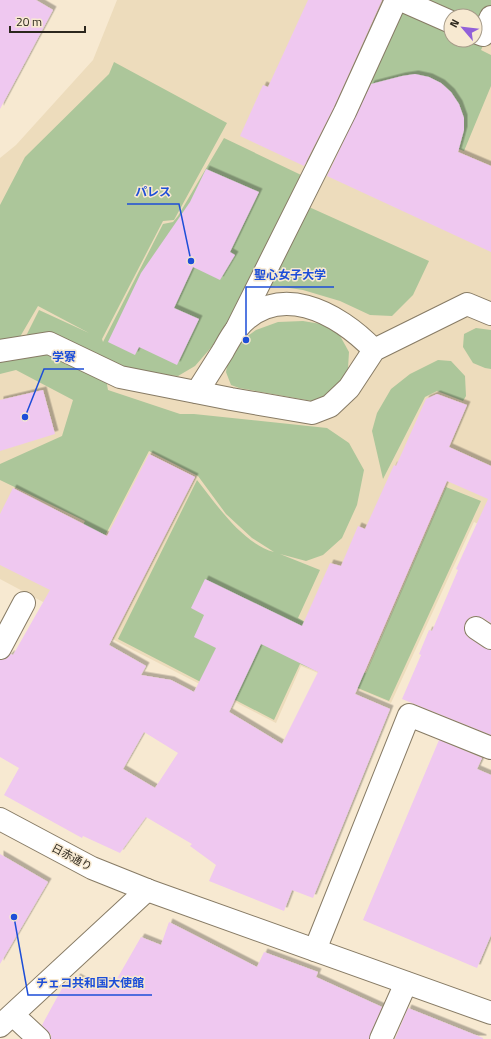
<svg xmlns="http://www.w3.org/2000/svg" width="491" height="1039" viewBox="0 0 491 1039" font-family="'Titillium Web','Noto Sans JP',sans-serif">
  <style>
    .built { fill: #eddcbc; fill-rule: evenodd }
    .green { fill: #acc69a; fill-rule: evenodd }
    .building { fill: #efc8f0; fill-rule: evenodd; filter: url(#shadow) }
    .lines { fill: none; stroke-linecap: round; stroke-linejoin: round }
    .minor-casing { stroke: #877b65; stroke-width: 24 }
    .minor { stroke: #fff; stroke-width: 22 }
    .labels { text-anchor: middle; dominant-baseline: central; stroke-width: 3; stroke-linejoin: round; paint-order: stroke }
    .street-label { font-size: 11px; fill: #2c271d; stroke: #f7e9d1 }
    .leader { fill: none; stroke: #1d4ed8; stroke-width: 1.5 }
    .callout-dot { fill: #1d4ed8; stroke: #f7e9d1; stroke-width: 1.5 }
    .callout-label { font-size: 12px; text-anchor: middle; font-weight: bold; fill: #1d4ed8; stroke: #f7e9d1; stroke-width: 3; stroke-linejoin: round; paint-order: stroke }
  </style>
  <defs>
    <filter id="shadow"><feDropShadow dx="3.5" dy="-3.5" stdDeviation="0" flood-color="#0004"/></filter>
  </defs>
  <rect width="100%" height="100%" fill="#f7e9d1"/>
  <path class="built" d="M117,0h374v530l-17,-8 -83,181 -90,-37 -25,57 -143,-73 -133,-71v-421l16,-13 77,-85zM451,16h24v24h-24z"/>
  <g class="green">
    <path d="M406,0h85v28l-10,22 10,5v31l-27,65 -13,-5 -8,17 -95,-41zM451,16h24v24h-24z"/>
    <polygon points="114,62 227,123 174,220 163,221 102,339 103,342 163,224 173,222 178,216 224,138 320,184 309,207 429,261 413,295 392,316 370,315 340,301 303,290 276,286 253,291 222,335 195,366 178,376 152,374 125,369 25,338 39,310 89,333 38,306 17,342 0,345 0,205 25,157 109,74"/>
    <polygon points="303,321 321,324 339,334 349,352 348,368 341,383 324,397 312,401 239,388 231,385 226,372 229,354 238,343 256,330 278,322"/>
    <polygon points="476,328 491,330 491,369 485,368 473,363 463,347 464,334"/>
    <path d="M36,350l70,29 2,11 72,24h14l133,14 22,15 15,27 -7,35 -15,33 -19,17 -17,6 -26,-7 40,16 -22,48 21,12 -8,20 55,23 80,-186 35,14 -92,200 -89,-37 -26,56 -156,-81 79,-159c20,25 45,63 77,72l-22,-14 -26,-24 -28,-38 -49,-25 -55,106 -22,-11 13,-25 -85,-41v-16l62,-28 11,-36 -57,-30 -16,4v-19z"/>
    <polygon points="438,360 451,361 465,376 466,396 463,401 437,391 425,397 383,479 372,431 377,413 391,389 410,374"/>
  </g>
  <g class="building">
    <polygon points="0,0 36,0 53,10 0,109"/>
    <polygon points="308,0 382,0 334,107 304,166 240,136 263,85 268,87"/>
    <polygon points="415,74 429,77 441,83 451,92 459,104 464,118 464,130 458,152 491,166 491,252 327,176 371,84 402,76"/>
    <polygon points="206,169 259,192 230,252 235,255 220,280 193,267 174,308 199,319 177,365 139,347 135,355 108,342 141,273 190,202"/>
    <polygon points="43,390 55,434 0,451 0,400"/>
    <path d="M437,394l30,11 -18,42 42,19v157l-8,-5 -7,-2 -6,1 -4,4 -2,7 1,6 4,4 15,10 7,2v85l-89,-36 19,-44 -2,-1 10,-24 3,1 26,-61 -2,-1 32,-70 -41,-18 -92,213 35,15 -77,189 -21,-8 -8,21 -75,-30 7,-16 -26,-19 2,-2 -46,-27 -26,36 -37,-17 -1,2 -78,-43 15,-27 -19,-11v-97l6,-1 5,-5 2,1 37,-65 -50,-25v-51l13,-26 94,48 42,-82 46,23 -86,168 37,21 -5,9 30,5 23,12 22,-44 -22,-11 10,-22 -13,-7 14,-29 97,47 28,-63 11,3 17,-40 7,3 29,-64 2,1 30,-67zM261,644l57,28 -36,72 -53,-32zM144,732l34,21 -23,35 -32,-19z"/>
    <polygon points="439,740 482,758 477,769 491,775 491,935 477,968 363,920"/>
    <polygon points="0,854 48,882 0,964"/>
    <polygon points="169,922 257,967 264,952 318,972 316,977 382,1007 370,1034 369,1039 51,1039 51,1035 42,1025 65,983 72,985 77,977 100,990 105,981 114,984 141,937 161,945"/>
    <polygon points="408,1008 483,1038 483,1039 395,1039"/>
  </g>
  <g class="lines">
    <g class="minor-casing">
      <g id="minor">
        <polyline points="401,0 451,22"/>
        <polyline points="475,32 483,35 491,17"/>
        <polyline points="236,330 345,112 396,0"/>
        <polyline points="0,351 49,343 120,377 231,399 312,413 330,406 349,388 374,350 467,304 491,314"/>
        <path d="M197,392c9,-14 17,-27 26,-41 4,-7 8,-15 13,-21 40,-51 102,-18 138,20"/>
        <polyline points="476,628 491,638"/>
        <polyline points="0,648 24,603"/>
        <polyline points="0,819 92,868 147,890 491,1013"/>
        <polyline points="315,950 409,715 491,748"/>
        <polyline points="13,1015 39,1039"/>
        <polyline points="0,1026 147,890"/>
        <polyline points="381,1039 406,983"/>
      </g>
    </g>
    <use href="#minor" class="minor"/>
  </g>
  <g class="labels">
    <g class="street-label">
      <text transform="translate(72 857) rotate(28)">日赤通り</text>
    </g>
  </g>
  <path class="leader" d="M191 261L179 204H127M246 340L246 287H334M25 417L44 369H84M14 917L28 995H152"/>
  <g class="callout-dot">
    <circle cx="191" cy="261" r="4"/>
    <circle cx="246" cy="340" r="4"/>
    <circle cx="25" cy="417" r="4"/>
    <circle cx="14" cy="917" r="4"/>
  </g>
  <g class="callout-label">
    <text x="153" y="196">パレス</text>
    <text x="290" y="279">聖心女子大学</text>
    <text x="64" y="361">学寮</text>
    <text x="90" y="987">チェコ共和国大使館</text>
  </g>
  <g transform="translate(463 28) rotate(298)"><circle r="19" fill="#f7e9d1" stroke="#a69b89"/>
  <path d="M0-3L7 15L0 10L-7 15Z" fill="#915fd9"/>
  <text y="-6" font-size="11" font-weight="bold" text-anchor="middle" fill="#2c271d">N</text>
  </g>
  <path d="M10 26v6h75v-6" fill="none" stroke="#2c271d" stroke-width="2"/>
  <text x="16" y="26" font-size="12" fill="#2c271d" stroke="#f7e9d1" stroke-width="3" paint-order="stroke">20 m</text>
</svg>
